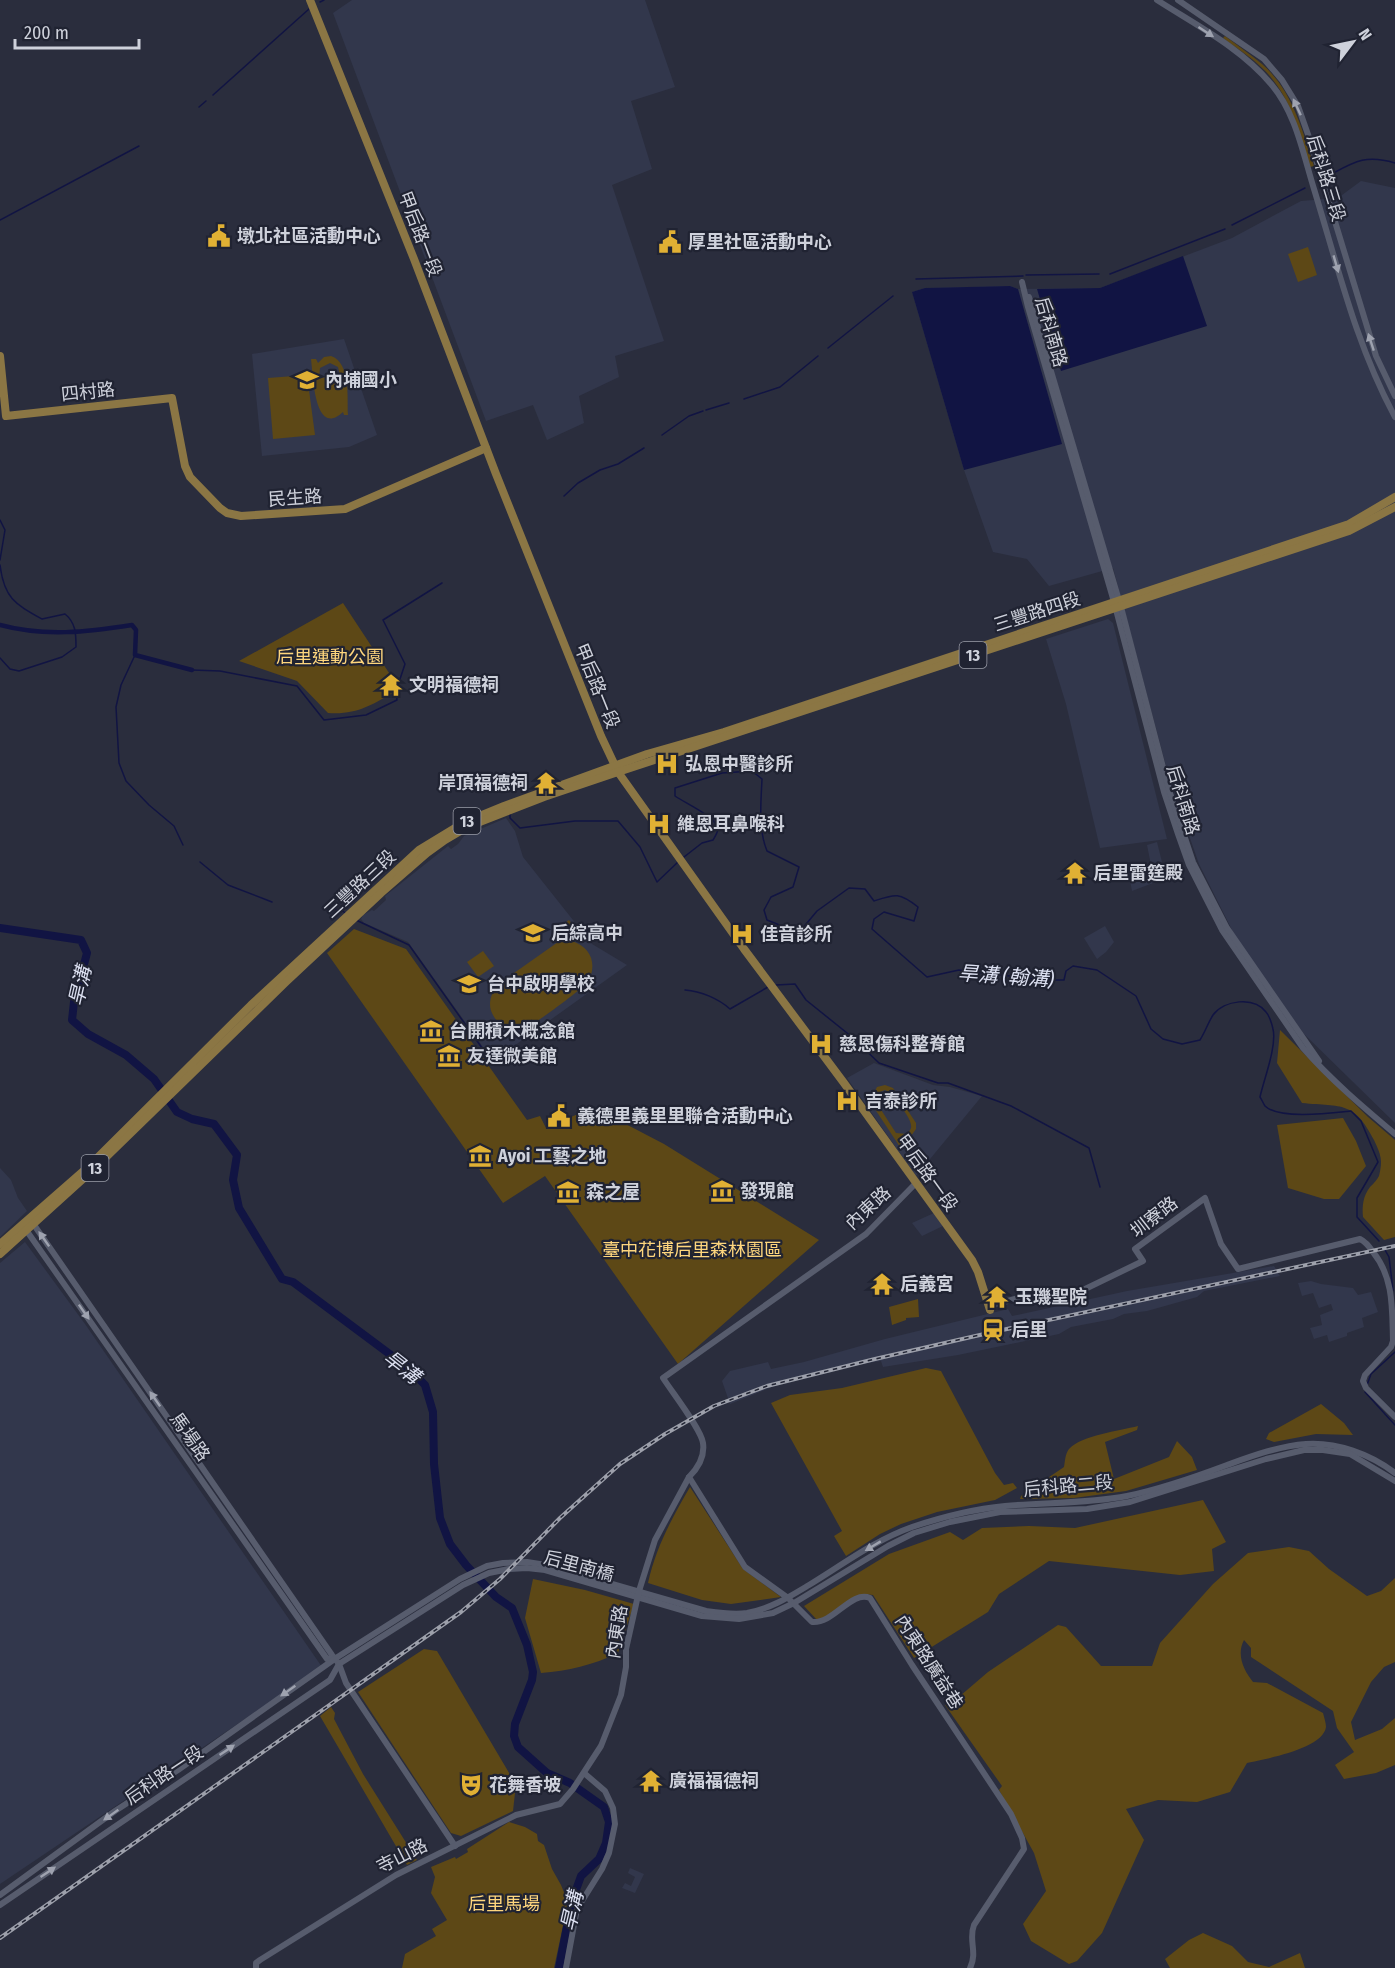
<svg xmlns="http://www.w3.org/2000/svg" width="1395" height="1968" viewBox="0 0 1395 1968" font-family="'Fira Sans Condensed','Noto Sans TC',sans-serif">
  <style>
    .built { fill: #32374c }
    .green { fill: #5d4816; fill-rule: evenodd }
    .water { fill: #111443 }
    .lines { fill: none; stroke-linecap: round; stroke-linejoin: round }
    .stream { stroke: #111443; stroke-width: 1.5 }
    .canal { stroke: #111443; stroke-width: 4.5 }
    .river { stroke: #111443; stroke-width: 8 }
    .minor { stroke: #575c6d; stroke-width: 6 }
    .major { stroke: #8b7644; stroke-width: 8 }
    .rail-casing { stroke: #9da0ab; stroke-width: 4 }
    .rail { stroke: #202332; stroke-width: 1.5; stroke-dasharray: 4.5; stroke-linecap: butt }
    .oneway { fill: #9ea2af }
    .labels { text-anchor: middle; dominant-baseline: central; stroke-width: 4.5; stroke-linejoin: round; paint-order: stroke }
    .shield { fill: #202332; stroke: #9a9da8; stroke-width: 1.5 }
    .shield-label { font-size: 16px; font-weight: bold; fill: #ced1db }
    .street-label { font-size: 18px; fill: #ced1db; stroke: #202332 }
    .poi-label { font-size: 18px; font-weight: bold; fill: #ced1db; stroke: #202332; text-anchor: start }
    .park-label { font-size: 18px; fill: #fed67d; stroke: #202332 }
    .water-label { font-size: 20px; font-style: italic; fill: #dce0f1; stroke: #202332 }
  </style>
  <rect width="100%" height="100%" fill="#2a2d3d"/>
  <g class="built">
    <polygon points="352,0 645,0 675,87 631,101 652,169 612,185 664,341 615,356 619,377 579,396 584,423 547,440 533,405 486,421 333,13"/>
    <polygon points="1361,181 1395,188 1395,1123 1304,1034 1237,940 1199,864 1170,781 1113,568 1049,586 1027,559 993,552 964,470 912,292 925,288 1010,286 1018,289 1100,288 1232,238 1301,201 1338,198"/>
    <polygon points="344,339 377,435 349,447 262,456 252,354"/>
    <polygon points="1108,619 1113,623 1167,839 1100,848 1066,704 1046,639"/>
    <polygon points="506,818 515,831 523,857 592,944 627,965 493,1061 408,942 364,923 361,919 363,915 372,910 374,911 386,900 385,896 448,846 451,849 458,844 464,836"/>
    <polygon points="1157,842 1166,878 1132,891 1128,870 1151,865 1147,845"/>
    <polygon points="1105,926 1114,942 1106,952 1097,959 1084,938"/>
    <polygon points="874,1063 933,1085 950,1087 982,1096 916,1176 847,1078"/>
    <polygon points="0,1168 11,1180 18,1198 27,1211 0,1237"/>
    <polygon points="934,1213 943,1226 922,1236 912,1223"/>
    <polygon points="25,1242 85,1324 322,1667 319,1674 269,1707 245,1719 0,1884 0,1263"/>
    <polygon points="1274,1266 1280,1276 1204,1291 1197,1297 1147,1311 1124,1314 1113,1319 1071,1327 1059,1334 958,1355 883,1367 881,1361 860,1364 777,1385 730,1404 722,1381 730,1371 768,1362 771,1369 804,1362 885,1339 1008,1309 1012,1316 1127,1291"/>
    <polygon points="1311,1281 1321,1284 1353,1288 1358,1295 1371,1292 1378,1312 1362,1318 1364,1327 1347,1333 1347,1336 1329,1342 1327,1335 1314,1339 1310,1328 1322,1325 1320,1315 1333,1310 1331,1304 1319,1308 1313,1293 1302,1296 1298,1283"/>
    <polygon points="630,1868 644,1874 635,1893 622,1888 625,1883 631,1886 635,1877 628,1873"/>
  </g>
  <g class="green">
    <path d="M1225,36c12,9 25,18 37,28 30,26 40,65 52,102l-4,1c-11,-35 -20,-74 -49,-100 -11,-11 -25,-19 -38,-29z"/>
    <polygon points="1308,247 1317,275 1298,282 1288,254"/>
    <path d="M331,356c20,7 16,41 17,59h-4l-1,-3c-29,27 -30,-38 -32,-53h5l2,4 6,-6zM330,363l8,4 2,9 -21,2 1,-10z"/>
    <polygon points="307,375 315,435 273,439 268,378"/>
    <path d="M343,603l52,79v10c-24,13 -38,23 -67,21l-31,-32 -58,-20z"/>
    <path d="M569,920l10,13 -7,6v2c21,7 26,26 14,44 -14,10 -52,42 -66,44 -11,2 -22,-4 -27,-14 -6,-10 -2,-21 4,-30l71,-50 -6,-10z"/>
    <polygon points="354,929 406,949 527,1120 540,1116 546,1128 587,1110 618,1120 664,1144 819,1240 678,1364 545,1176 503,1203 327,953"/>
    <polygon points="483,951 494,966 478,977 467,962"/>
    <path d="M1280,1030l88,87 27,23v97l-11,3 -21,-23c-1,-11 0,-21 7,-30 4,-4 7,-7 9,-11 4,-16 2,-21 -5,-36 -20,-39 -31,-33 -72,-37l-25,-40z"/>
    <path d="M885,1085l8,3 23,35v6l-5,7 -11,3 3,7 -3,1 -33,-50 3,-2 2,2 5,-10zM885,1090c7,2 26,28 26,35 1,4 -2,6 -4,9l-11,-1 -20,-31 1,-9z"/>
    <polygon points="1343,1118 1356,1141 1366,1166 1339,1199 1324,1199 1288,1188 1277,1125"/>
    <polygon points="918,1299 919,1317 906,1318 906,1320 892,1325 889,1307"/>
    <polygon points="926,1368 941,1371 995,1473 1004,1485 1013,1483 1017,1488 995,1500 937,1512 901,1524 880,1534 846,1556 834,1536 842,1531 771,1403 790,1395 842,1388"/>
    <polygon points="1321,1404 1344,1423 1353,1435 1316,1434 1274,1442 1266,1439 1269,1433"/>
    <path d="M1138,1426l-1,4 -32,12 9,37 55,-22 8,-16 15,16 5,13 -71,21 -52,7 -54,1 1,-3 43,-29c1,-5 1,-13 5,-18 13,-14 50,-18 69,-23z"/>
    <path d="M690,1487l53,82 38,28 -50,7 -29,-4 -54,-17c8,-36 24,-65 42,-96z"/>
    <polygon points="1203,1500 1226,1542 1212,1549 1214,1571 1180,1575 1049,1561 999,1594 988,1612 914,1658 873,1595 865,1594 824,1619 817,1620 804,1606 889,1554 950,1532 963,1540 982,1528 1029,1526 1075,1528"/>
    <path d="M1289,1547l20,4 20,18 38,27 14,-5 14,-13v84l-11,5 -13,15 -20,40 4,18 27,-11 13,-11v47l-19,8 -32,6 -9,-14 19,-13 -17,-24 -4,-17 -82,-54v-9l-7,-8c-8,15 0,31 9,42l14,1 56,30c1,4 3,10 3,14 -3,22 -61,32 -79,36l-17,29 -33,10 -39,-2 -32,9 18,31 -42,93 -25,28 -8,3 -38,-23 -8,-17 23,-33 -12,-38 -35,-63 3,-4 -57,-81 15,-9 28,-24 70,-47 8,2 35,39h51l8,-23 53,-59 35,-31z"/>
    <path d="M533,1579l52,11 49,14 -16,49c-25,12 -50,18 -77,20l-16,-55z"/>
    <polygon points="424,1649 437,1651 512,1778 515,1793 513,1811 461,1836 451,1833 358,1692"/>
    <polygon points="331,1707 335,1713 334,1719 363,1774 417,1860 407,1865 320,1716"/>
    <polygon points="509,1822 525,1827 537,1834 538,1841 544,1845 552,1869 561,1885 568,1902 554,1968 402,1968 405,1954 436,1936 432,1929 447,1920 431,1893 435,1877 431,1867 455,1857 456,1859 468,1852 467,1849"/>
    <polygon points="1203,1933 1232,1946 1248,1962 1269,1967 1300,1953 1305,1968 1170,1968 1165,1959 1189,1940"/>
  </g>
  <g class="water">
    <polygon points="1183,256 1207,326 1061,371 1037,289 1100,288"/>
    <polygon points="1010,286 1018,289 1062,444 964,470 912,292 925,288"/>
  </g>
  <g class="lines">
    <g class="stream">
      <polyline points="320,2 324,0"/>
      <polyline points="213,95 309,9"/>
      <polyline points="199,107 206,101"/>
      <path d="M1328,176c26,-14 37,-22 67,-13"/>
      <polyline points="0,220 139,146"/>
      <polyline points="1232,225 1305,188"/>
      <polyline points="1110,274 1225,229"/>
      <polyline points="1026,275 1099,274"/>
      <polyline points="916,279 1023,276"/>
      <polyline points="828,348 893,296"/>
      <polyline points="744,399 780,387 818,356"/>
      <polyline points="706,410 729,403"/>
      <polyline points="662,435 689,416 703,411"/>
      <polyline points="564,496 578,483 600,470 618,464 644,448"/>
      <polyline points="0,520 5,530 0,560"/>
      <path d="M0,565c4,33 15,39 42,54l23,-5c11,9 11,20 11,33l-14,10 -43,14 -9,-2 -10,-11"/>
      <polyline points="135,655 121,685 116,707 119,763 126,781 149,805 174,826 183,845"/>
      <polyline points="192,670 220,671 297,686 324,720 366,715 397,700 396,691 405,664 383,620 442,583"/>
      <polyline points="510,812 510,818 520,828 575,821 618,821 640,847 657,882 678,862"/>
      <path d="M684,857l18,-14 11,-3c3,-5 6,-9 4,-14 -5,-11 -32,-23 -42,-30v-8l47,-15 30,-2 10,8c-1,23 -4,50 5,72l32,16 -6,20 -22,10 -7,13 3,10 20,8 15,1 15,-18 32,-23 16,1 9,12c21,-7 25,-9 44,6l-4,14 -30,-9 -10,7 -2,10 55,48 32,-7 85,10h20l2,-9 7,-5 24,4 39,26 15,33 12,10 19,5 18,-4c5,-8 8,-17 13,-25 11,-15 41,-19 53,-3 3,3 6,12 7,17 4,17 -9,50 -13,68 2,3 3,6 5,9 14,14 67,7 86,5l10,10 17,41 -21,36v19l22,24"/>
      <polyline points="200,862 228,885 272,902"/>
      <polyline points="333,909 341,910 347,914"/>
      <polyline points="356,920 409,945 487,1055"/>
      <polyline points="776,985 795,984 806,1000 852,1037 879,1063 938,1083 948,1083 1011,1106 1089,1148 1100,1187"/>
      <path d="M685,990c16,1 34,9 45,19l38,-22"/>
      <polyline points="1385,1250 1389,1257 1393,1290"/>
      <polyline points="1367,1385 1371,1374 1395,1352"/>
      <polyline points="1365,1392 1395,1425"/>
    </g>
    <path class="canal" d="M0,625c44,12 88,7 132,0l4,5 -1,25 57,15"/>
    <polyline class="river" points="0,928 81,940 87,953 74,1002 72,1020 88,1034 126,1055 154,1079 177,1112 192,1119 214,1124 237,1155 233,1180 239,1208 282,1279 293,1282 407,1367 425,1385 433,1412 434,1464 440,1518 450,1544 466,1565 496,1597 512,1608 527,1645 533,1672 532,1680 515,1724 514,1736 518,1747 547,1773 570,1783 604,1807 609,1822 606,1843 599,1859 581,1876 572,1901 559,1968"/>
    <g class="minor">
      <path d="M1157,0c39,25 84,48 114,84 25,29 32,70 43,105 24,78 42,156 81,228"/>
      <polyline points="1178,0 1264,59 1282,80 1298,106 1311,143 1376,356 1395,396"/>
      <path d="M1022,282l6,25 86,295 50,190 14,42 11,31 33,65 81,118c28,32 60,59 92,86"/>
      <polyline points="1029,297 1121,607 1169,790 1193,862 1227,928 1319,1061"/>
      <polyline points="32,1222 332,1655 339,1664 346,1683 455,1846"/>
      <polyline points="24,1227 327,1659 332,1658"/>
      <path d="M989,1306l41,-11 53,-5 60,-29 -8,-12 70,-51 16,46 17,25 122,-30c6,3 9,7 13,13 21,26 19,57 20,89l-2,6 -26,28 -2,6 3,7 29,29"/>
      <path d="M689,1477l56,90 43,31 24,24c22,2 39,-32 58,-24l42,67 99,149 11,24 2,11 -50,76c-6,15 4,27 -4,43"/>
      <path d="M0,1895l115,-84 63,-41 158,-112 124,-79 27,-13 16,-3 24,-1 19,3 160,46c14,2 27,4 41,2 23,-4 42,-16 62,-28 33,-20 66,-45 103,-58 30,-10 61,-18 93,-21 41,-4 81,-2 122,-10 34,-7 68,-19 100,-31 25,-9 52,-19 79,-21 31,-2 64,10 89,29"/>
      <polyline points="0,1905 330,1680 339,1664 463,1585 489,1573 509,1569 527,1568 545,1570 702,1616 739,1619 773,1613 794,1603 888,1546 914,1533 950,1522 1000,1512 1087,1509 1130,1502 1266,1459 1304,1450 1323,1450 1350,1454 1395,1481"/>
      <path d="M256,1968v-5l4,-3 136,-85 120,-60 44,-11 13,-15 28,-43 20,-51 5,-28v-18l13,-58 16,-51 34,-63c9,-9 16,-20 14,-34 -2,-14 -31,-51 -40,-65l203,-144 50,-51"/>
      <polyline points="566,1968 577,1909 602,1869 609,1853 615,1824 613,1808 605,1791 584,1773"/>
    </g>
    <g class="major">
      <polyline points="310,0 414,259 496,474 601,736 618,772 744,949 844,1083 972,1260 978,1272 990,1310"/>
      <polyline points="0,356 6,416 172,398 185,466 190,477 220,508 227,513 241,516 345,509 486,448"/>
      <polyline points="0,1244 88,1167 251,1005 419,850 465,822 504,806 647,754 724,732 1349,524 1395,497"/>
      <polyline points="0,1254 95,1168 286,982 381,893 427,853 445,840 467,827 544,797 618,772 1349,531 1395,507"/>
    </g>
    <g class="rail-casing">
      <polyline id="rail" points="0,1938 461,1612 500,1579 560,1518 620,1464 665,1434 714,1406 767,1386 875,1359 993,1332 1395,1246"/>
    </g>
    <use href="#rail" class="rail"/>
  </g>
  <defs><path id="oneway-solid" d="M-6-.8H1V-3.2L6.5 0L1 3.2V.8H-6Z" transform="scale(1.5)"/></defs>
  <g class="oneway">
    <use href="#oneway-solid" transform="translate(1206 32) rotate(33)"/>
    <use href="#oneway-solid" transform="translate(1297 107) rotate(-115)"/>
    <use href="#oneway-solid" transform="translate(1336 264) rotate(74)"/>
    <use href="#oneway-solid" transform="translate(1371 342) rotate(-108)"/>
    <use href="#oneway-solid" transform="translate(44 1239) rotate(-125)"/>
    <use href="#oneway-solid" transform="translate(84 1312) rotate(55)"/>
    <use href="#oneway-solid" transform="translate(155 1399) rotate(-125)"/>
    <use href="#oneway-solid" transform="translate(873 1546) rotate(149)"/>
    <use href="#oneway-solid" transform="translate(288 1691) rotate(145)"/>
    <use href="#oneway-solid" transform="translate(227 1750) rotate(-34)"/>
    <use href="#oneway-solid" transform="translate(111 1815) rotate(145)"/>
    <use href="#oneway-solid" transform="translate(48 1872) rotate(-34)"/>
  </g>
  <defs>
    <g id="civic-bare" transform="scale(1.8)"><path d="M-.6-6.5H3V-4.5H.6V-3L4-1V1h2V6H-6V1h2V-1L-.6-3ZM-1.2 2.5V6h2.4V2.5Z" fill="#e0b034" stroke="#202332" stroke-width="2.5" paint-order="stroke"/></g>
    <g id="school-bare" transform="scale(1.8)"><path d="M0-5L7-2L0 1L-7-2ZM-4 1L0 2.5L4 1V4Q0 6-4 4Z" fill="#e0b034" stroke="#202332" stroke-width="2.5" paint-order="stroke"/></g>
    <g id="temple-bare" transform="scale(1.8)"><path d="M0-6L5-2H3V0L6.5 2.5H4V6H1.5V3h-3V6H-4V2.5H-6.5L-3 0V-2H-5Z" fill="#e0b034" stroke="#202332" stroke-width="2.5" paint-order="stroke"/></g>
    <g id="hospital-bare" transform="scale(1.8)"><path d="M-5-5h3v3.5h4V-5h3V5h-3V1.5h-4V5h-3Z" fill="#e0b034" stroke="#202332" stroke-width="2.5" paint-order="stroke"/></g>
    <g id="museum-bare" transform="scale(1.8)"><path d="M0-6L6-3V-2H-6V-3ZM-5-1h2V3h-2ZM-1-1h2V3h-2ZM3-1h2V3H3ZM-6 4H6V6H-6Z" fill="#e0b034" stroke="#202332" stroke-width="2.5" paint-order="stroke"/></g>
    <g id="station-bare" transform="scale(1.8)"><path d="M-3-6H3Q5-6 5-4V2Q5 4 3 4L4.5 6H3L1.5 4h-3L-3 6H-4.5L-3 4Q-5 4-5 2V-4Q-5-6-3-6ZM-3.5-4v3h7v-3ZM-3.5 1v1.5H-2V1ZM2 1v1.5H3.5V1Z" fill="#e0b034" stroke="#202332" stroke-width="2.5" paint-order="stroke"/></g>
    <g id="theatre-bare" transform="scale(1.8)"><path d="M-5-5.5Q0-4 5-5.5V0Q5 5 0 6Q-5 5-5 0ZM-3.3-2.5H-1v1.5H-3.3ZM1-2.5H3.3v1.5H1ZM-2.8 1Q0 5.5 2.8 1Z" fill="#e0b034" stroke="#202332" stroke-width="2.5" paint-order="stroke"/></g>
  </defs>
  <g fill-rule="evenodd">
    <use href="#civic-bare" x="219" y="236"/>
    <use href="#civic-bare" x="670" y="242"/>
    <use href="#school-bare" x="307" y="380"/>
    <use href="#temple-bare" x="391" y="685"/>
    <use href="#hospital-bare" x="667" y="764"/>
    <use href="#temple-bare" x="546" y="783"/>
    <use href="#hospital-bare" x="659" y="824"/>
    <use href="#temple-bare" x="1075" y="873"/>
    <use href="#school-bare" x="533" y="933"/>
    <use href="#hospital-bare" x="742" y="934"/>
    <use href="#school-bare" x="469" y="984"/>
    <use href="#museum-bare" x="431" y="1031"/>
    <use href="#hospital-bare" x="821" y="1044"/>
    <use href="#museum-bare" x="449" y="1056"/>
    <use href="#hospital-bare" x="847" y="1101"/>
    <use href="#civic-bare" x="559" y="1116"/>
    <use href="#museum-bare" x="480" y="1156"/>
    <use href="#museum-bare" x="722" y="1191"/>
    <use href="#museum-bare" x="568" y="1192"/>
    <use href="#temple-bare" x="882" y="1284"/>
    <use href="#temple-bare" x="997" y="1297"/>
    <use href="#station-bare" x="993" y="1330"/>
    <use href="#temple-bare" x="651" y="1781"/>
    <use href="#theatre-bare" x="471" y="1785"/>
  </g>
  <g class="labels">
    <g class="shield">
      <rect x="959.5" y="642" width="27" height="26" rx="4.5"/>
      <rect x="453.5" y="808" width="27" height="26" rx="4.5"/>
      <rect x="81.5" y="1155" width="27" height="26" rx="4.5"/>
    </g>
    <g class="shield-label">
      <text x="973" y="655">13</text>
      <text x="467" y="821">13</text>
      <text x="95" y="1168">13</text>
    </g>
    <g class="street-label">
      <text transform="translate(1326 178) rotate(73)">后科路三段</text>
      <text transform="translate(420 234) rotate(69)">甲后路一段</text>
      <text transform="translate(1051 332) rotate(74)">后科南路</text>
      <text transform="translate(88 392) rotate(-6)">四村路</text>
      <text transform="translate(295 498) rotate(-4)">民生路</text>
      <text transform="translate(1037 612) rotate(-18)">三豐路四段</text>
      <text transform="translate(597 686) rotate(68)">甲后路一段</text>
      <text transform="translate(1183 800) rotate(73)">后科南路</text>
      <text transform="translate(360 884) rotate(-43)">三豐路三段</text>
      <text transform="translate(927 1173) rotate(54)">甲后路一段</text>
      <text transform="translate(868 1208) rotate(-43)">內東路</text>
      <text transform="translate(1154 1217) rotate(-38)">圳寮路</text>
      <text transform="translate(190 1437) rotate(55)">馬場路</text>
      <text transform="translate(1068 1486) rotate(-5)">后科路二段</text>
      <text transform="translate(579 1566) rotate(15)">后里南橋</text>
      <text transform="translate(617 1632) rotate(-81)">內東路</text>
      <text transform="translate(929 1662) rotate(57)">內東路廣益巷</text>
      <text transform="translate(164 1775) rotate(-34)">后科路一段</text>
      <text transform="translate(402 1856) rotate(-27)">寺山路</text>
    </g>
    <g class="poi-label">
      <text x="237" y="236">墩北社區活動中心</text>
      <text x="688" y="242">厚里社區活動中心</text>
      <text x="325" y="380">內埔國小</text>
      <text x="409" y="685">文明福德祠</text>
      <text x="685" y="764">弘恩中醫診所</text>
      <text x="528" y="783" text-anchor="end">岸頂福德祠</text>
      <text x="677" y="824">維恩耳鼻喉科</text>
      <text x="1093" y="873">后里雷筳殿</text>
      <text x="551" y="933">后綜高中</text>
      <text x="760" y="934">佳音診所</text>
      <text x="487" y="984">台中啟明學校</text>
      <text x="449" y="1031">台開積木概念館</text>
      <text x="839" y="1044">慈恩傷科整脊館</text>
      <text x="467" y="1056">友達微美館</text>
      <text x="865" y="1101">吉泰診所</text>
      <text x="577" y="1116">義德里義里里聯合活動中心</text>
      <text x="498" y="1156">Ayoi 工藝之地</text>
      <text x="740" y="1191">發現館</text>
      <text x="586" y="1192">森之屋</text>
      <text x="900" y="1284">后義宮</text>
      <text x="1015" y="1297">玉璣聖院</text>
      <text x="1011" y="1330">后里</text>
      <text x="669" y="1781">廣福福德祠</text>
      <text x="489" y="1785">花舞香坡</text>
    </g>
    <g class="park-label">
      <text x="330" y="657">后里運動公園</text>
      <text x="692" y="1250">臺中花博后里森林園區</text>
      <text x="504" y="1904">后里馬場</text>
    </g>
    <g class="water-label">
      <text transform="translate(1006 976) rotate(4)">旱溝 (翰溝)</text>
      <text transform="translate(80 986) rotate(-77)">旱溝</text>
      <text transform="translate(402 1367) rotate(38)">旱溝</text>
      <text transform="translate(572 1911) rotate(-77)">旱溝</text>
    </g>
  </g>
  <g transform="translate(1353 42) rotate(58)" stroke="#202332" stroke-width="4.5" paint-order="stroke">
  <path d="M0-4.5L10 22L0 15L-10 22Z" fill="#ced1db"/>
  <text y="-9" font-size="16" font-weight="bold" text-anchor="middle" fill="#ced1db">N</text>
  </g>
  <path d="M15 39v9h124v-9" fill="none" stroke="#ced1db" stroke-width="3"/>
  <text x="24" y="39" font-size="18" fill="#ced1db" stroke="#202332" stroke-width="4.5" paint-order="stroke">200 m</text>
</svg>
